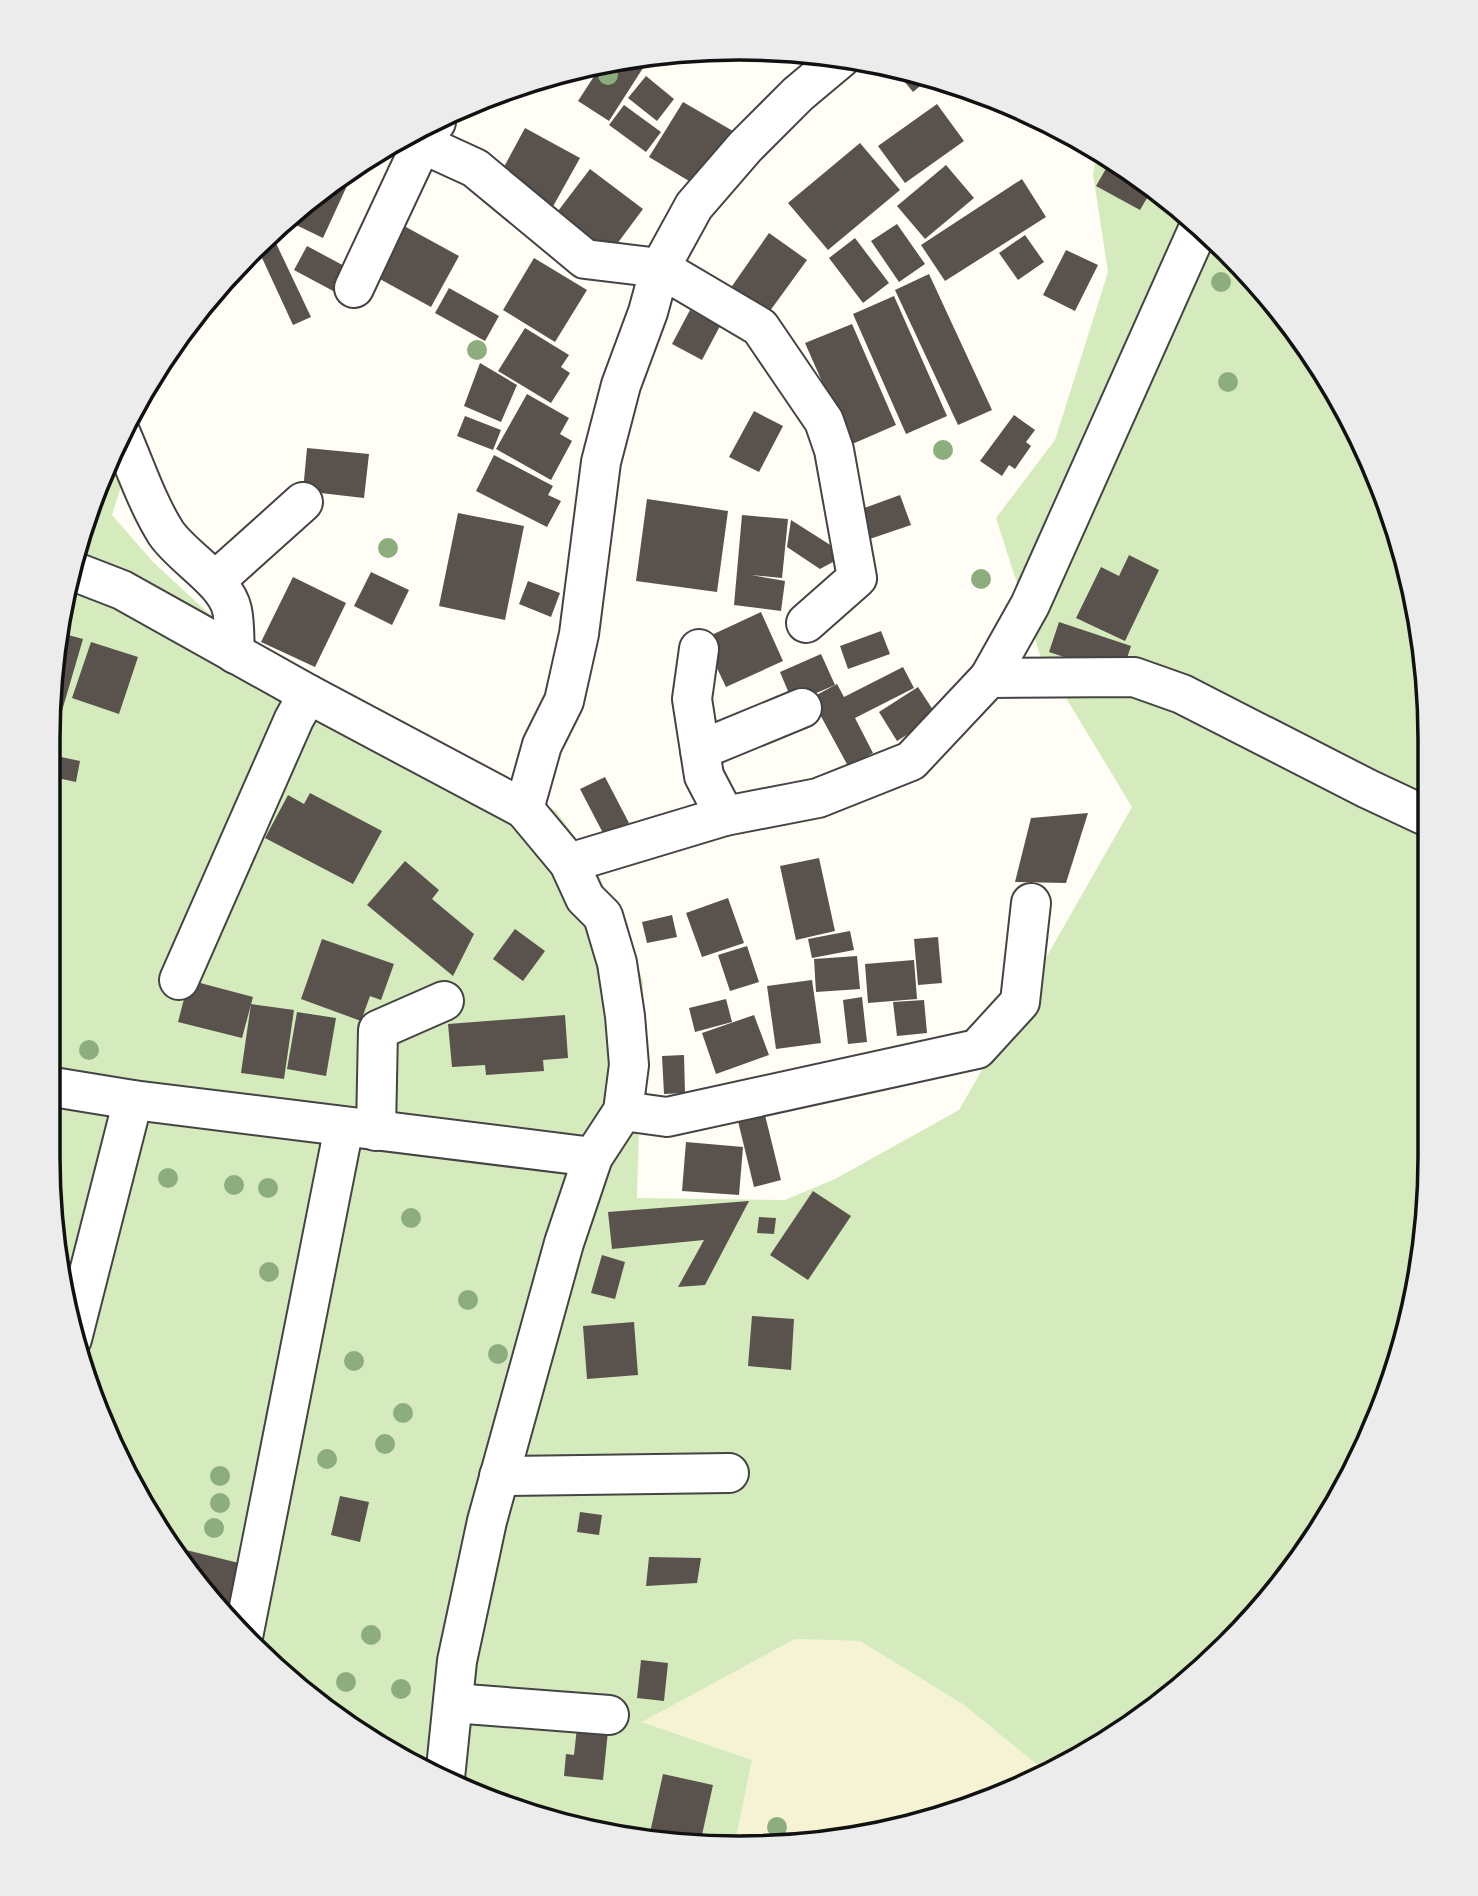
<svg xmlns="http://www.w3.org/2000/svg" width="1478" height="1896" viewBox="0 0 1478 1896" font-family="Literata,serif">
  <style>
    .farmland { fill: #f6f3d4 }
    .green { fill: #d5ebbd }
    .building { fill: #5a524d }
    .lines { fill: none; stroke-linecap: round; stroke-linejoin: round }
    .minor-casing { stroke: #444; stroke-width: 42 }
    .minor { stroke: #fff; stroke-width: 38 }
    .tree { fill: #8dad7f }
    .rim { fill: none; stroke: #111; stroke-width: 3.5 }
  </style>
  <rect width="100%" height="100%" fill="#fffdf5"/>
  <polygon class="farmland" points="795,1639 860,1641 964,1705 1046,1772 918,1825 734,1848 752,1760 642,1722"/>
  <polygon class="green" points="1097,151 1160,190 1259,283 1338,393 1394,517 1429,693 1431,1157 1418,1292 1378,1421 1314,1542 1195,1677 1085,1756 1046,1772 964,1705 860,1641 795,1639 642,1722 752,1760 734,1848 560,1825 393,1756 250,1646 140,1503 71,1336 47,1157 49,694 79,540 90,541 87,510 140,393 158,367 112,515 154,563 244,646 556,811 594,863 643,981 637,1198 785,1200 835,1179 959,1110 1132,807 1040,655 996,518 1055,440 1108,272 1093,174"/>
  <g class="building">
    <polygon points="708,51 729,51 716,61"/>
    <polygon points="650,53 652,54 609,121 578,101 602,64"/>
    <polygon points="899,68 918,71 932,76 913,92 896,71"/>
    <polygon points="646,76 674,99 657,121 628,98"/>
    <polygon points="683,102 733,131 699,187 649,157"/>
    <polygon points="937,104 964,141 905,183 878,146"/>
    <polygon points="624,105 661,132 646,152 609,125"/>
    <polygon points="525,128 580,158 551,210 497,180"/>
    <polygon points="860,143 900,190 828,250 788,203"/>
    <polygon points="1111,160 1154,186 1140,210 1096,186"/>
    <polygon points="946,165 974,198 925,239 897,206"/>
    <polygon points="590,169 643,209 608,256 555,215"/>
    <polygon points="345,175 351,177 323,238 294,224 298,216 291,213"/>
    <polygon points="1022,179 1046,217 945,281 921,245"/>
    <polygon points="395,221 459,256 431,307 367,272"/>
    <polygon points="897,224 925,264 899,282 871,241"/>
    <polygon points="769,233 807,260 767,315 730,289"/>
    <polygon points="1025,235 1044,262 1018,280 999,253"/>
    <polygon points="855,238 889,283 863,303 829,258"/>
    <polygon points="274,239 311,317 293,325 257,247"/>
    <polygon points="307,246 348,268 335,292 294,270"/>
    <polygon points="1066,250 1098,265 1075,311 1043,295"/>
    <polygon points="1230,256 1251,275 1227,268"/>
    <polygon points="534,258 587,290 555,342 503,310"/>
    <polygon points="929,274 992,410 958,425 895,290"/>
    <polygon points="449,288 499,316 485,341 435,313"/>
    <polygon points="894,296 947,416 906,434 853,314"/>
    <polygon points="690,310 720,326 702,360 672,344"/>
    <polygon points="852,324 896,425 850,445 805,343"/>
    <polygon points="525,328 569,355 561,367 570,373 551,403 498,371"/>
    <polygon points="480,363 517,385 501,422 464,406"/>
    <polygon points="527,394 569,418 560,434 572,441 551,480 496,449"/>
    <polygon points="754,411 783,426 759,472 729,457"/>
    <polygon points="1014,415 1035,430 1026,442 1031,446 1015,469 1009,465 1002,476 980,461"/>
    <polygon points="465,416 501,430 493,450 457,436"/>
    <polygon points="307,448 369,454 364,498 303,491"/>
    <polygon points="494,455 553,486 548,495 561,501 547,527 476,491"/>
    <polygon points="900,495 911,525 858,543 848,514"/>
    <polygon points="647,499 728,511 717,592 636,581"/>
    <polygon points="458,513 524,526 505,620 439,606"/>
    <polygon points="742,515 788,519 782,578 751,575 785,581 781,611 734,605"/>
    <polygon points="791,520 846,555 820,569 787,547"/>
    <polygon points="1129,555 1159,570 1125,641 1076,618 1101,567 1119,576"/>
    <polygon points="371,572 409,590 392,625 354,606"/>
    <polygon points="293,577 346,603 315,667 261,642"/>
    <polygon points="528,581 560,593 551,617 519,604"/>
    <polygon points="761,612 783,661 726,687 703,639"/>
    <polygon points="1059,622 1131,646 1121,676 1049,652"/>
    <polygon points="881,631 890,654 848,669 840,646"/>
    <polygon points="61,633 83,639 59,721 49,718 49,694"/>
    <polygon points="91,642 138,657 119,714 72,698"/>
    <polygon points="821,654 835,685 793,703 780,672"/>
    <polygon points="903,667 914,688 855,718 873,753 848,766 811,698 837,684 844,697"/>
    <polygon points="918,687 937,716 897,741 879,712"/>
    <polygon points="49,743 59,746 49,778 48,778"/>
    <polygon points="61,757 80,761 76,782 57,778"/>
    <polygon points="605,777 629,823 604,835 580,789"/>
    <polygon points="310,793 382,831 353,884 265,838 288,795 304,804"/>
    <polygon points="1088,813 1066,883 1015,882 1031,818"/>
    <polygon points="819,858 835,931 796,940 780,866"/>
    <polygon points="405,861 439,890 432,899 474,934 453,976 367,905"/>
    <polygon points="728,898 744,943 702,957 686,913"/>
    <polygon points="672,915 677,937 647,943 642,922"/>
    <polygon points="515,929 545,951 523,981 493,959"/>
    <polygon points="850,931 854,950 812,958 808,939"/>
    <polygon points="938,937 942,983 918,985 914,939"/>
    <polygon points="322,939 394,964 381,1000 370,996 361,1021 301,999"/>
    <polygon points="747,946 759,982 730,991 718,955"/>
    <polygon points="857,956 860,989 816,992 814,959"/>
    <polygon points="914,960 917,999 868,1003 865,964"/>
    <polygon points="189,980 253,997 242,1038 178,1022"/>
    <polygon points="812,980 821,1043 776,1049 767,986"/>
    <polygon points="862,997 867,1042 848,1044 843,1000"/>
    <polygon points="726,999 732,1022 695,1032 689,1008"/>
    <polygon points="924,1000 927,1033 897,1036 893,1002"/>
    <polygon points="251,1004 294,1010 284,1079 241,1073"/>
    <polygon points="297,1012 336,1018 326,1076 287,1069"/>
    <polygon points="565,1015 568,1058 543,1060 544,1071 486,1075 485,1065 452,1067 448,1024"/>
    <polygon points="754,1015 769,1055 716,1074 702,1033"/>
    <polygon points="684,1055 685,1093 664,1094 662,1056"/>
    <polygon points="763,1107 781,1180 754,1187 736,1113"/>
    <polygon points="686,1142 743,1147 739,1195 682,1191"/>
    <polygon points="813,1191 851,1216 808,1280 770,1255"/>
    <polygon points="749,1201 705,1285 678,1287 704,1240 612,1249 608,1212"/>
    <polygon points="759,1217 776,1218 774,1234 757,1233"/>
    <polygon points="602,1255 625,1262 615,1299 591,1293"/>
    <polygon points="752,1316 794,1319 791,1370 748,1366"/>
    <polygon points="634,1322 638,1375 587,1379 583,1326"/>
    <polygon points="340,1496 369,1502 360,1542 331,1535"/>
    <polygon points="580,1512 602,1515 599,1535 577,1532"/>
    <polygon points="174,1547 255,1567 237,1630"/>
    <polygon points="649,1557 701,1558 697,1583 646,1586"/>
    <polygon points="641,1660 668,1663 664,1701 637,1698"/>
    <polygon points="578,1718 609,1721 603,1780 564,1776 566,1754 574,1755"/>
    <polygon points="663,1774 713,1785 700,1844 649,1837"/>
  </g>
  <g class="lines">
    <g class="minor-casing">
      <g id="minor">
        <polyline points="403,135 475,168 585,259 660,268 760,327 824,421 834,450 857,578 806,623"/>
        <polyline points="354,288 422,143 436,122"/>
        <path d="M121,434c14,32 26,69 45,99 17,25 60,48 66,77 3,14 2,30 3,44"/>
        <polyline points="73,571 122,590 308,694 524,809 569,863 585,898 603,916 617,963 625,1016 629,1065 623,1111 593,1157 564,1243 487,1521 457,1661 445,1778"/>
        <polyline points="215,581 303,502"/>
        <polyline points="699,649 692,699 704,776 725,816"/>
        <polyline points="989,678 1030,605 1199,227"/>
        <polyline points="700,750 802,708"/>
        <polyline points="524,809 542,745 564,701 579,634 601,462 621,385 648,312 660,268 694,206 745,147 798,94 841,58"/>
        <polyline points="569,863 725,816 818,798 911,761 989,678 1134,677 1182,694 1368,789 1430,818"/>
        <polyline points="179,980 294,719 308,694"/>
        <polyline points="47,1086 133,1100 593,1157"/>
        <polyline points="623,1111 667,1117 977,1049 1020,1002 1031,903"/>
        <polyline points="376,1131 378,1030 444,1001"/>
        <polyline points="72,1339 133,1100"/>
        <polyline points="499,1476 729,1473"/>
        <polyline points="243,1637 344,1127"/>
        <polyline points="453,1703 609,1715"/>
      </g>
    </g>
    <use href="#minor" class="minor"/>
  </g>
  <g class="tree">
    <circle cx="608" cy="75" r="10"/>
    <circle cx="1221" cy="282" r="10"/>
    <circle cx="477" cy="350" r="10"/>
    <circle cx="1228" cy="382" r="10"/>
    <circle cx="943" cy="450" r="10"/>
    <circle cx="388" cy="548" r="10"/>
    <circle cx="981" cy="579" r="10"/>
    <circle cx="89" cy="1050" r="10"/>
    <circle cx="168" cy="1178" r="10"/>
    <circle cx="234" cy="1185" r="10"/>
    <circle cx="268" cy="1188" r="10"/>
    <circle cx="411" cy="1218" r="10"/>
    <circle cx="269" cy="1272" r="10"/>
    <circle cx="468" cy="1300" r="10"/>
    <circle cx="498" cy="1354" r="10"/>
    <circle cx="354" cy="1361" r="10"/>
    <circle cx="403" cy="1413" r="10"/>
    <circle cx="385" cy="1444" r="10"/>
    <circle cx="327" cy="1459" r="10"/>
    <circle cx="220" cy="1476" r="10"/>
    <circle cx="220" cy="1503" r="10"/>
    <circle cx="214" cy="1528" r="10"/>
    <circle cx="371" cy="1635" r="10"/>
    <circle cx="346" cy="1682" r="10"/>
    <circle cx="401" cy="1689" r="10"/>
    <circle cx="777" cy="1827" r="10"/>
  </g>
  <path d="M0 0H1478V1896H0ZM739 60H739A679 679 0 0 1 1418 739V1157A679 679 0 0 1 739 1836H739A679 679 0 0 1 60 1157V739A679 679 0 0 1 739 60Z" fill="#ececec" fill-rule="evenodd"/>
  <path class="rim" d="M739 60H739A679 679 0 0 1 1418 739V1157A679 679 0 0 1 739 1836H739A679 679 0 0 1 60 1157V739A679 679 0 0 1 739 60Z"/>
</svg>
